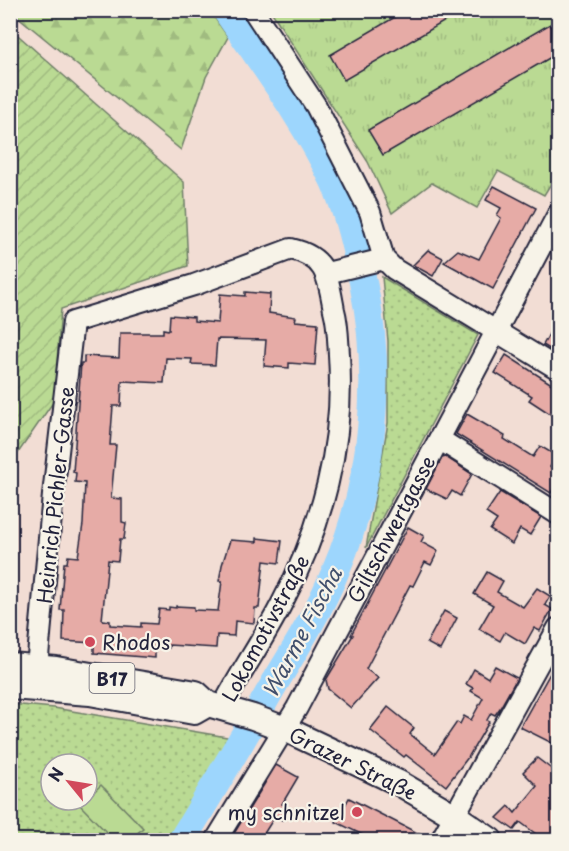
<svg xmlns="http://www.w3.org/2000/svg" width="569" height="851" viewBox="0 0 569 851" font-family="'Playpen Sans',sans-serif">
  <style>
    .grass { fill: url(#grass-tufts); stroke: #6e7e67; stroke-width: 1.5 }
    .forest { fill: url(#forest-firs); stroke: #6e7e67; stroke-width: 1.5 }
    .park { fill: url(#park-dots); stroke: #6e7e67; stroke-width: 1.5; fill-rule: evenodd }
    .garden { fill: url(#garden-furrows); stroke: #6e7e67; stroke-width: 1.5 }
    .pitch { fill: #bada93; stroke: #6e7e67; stroke-width: 1.5 }
    .lines { fill: none; stroke-linecap: round; stroke-linejoin: round }
    .river { stroke: #9dd6fd; stroke-width: 28 }
    .building { fill: #e6aba6; stroke: #22223b; stroke-width: 1.5 }
    .minor-casing { stroke: #22223b; stroke-width: 24 }
    .major-casing { stroke: #22223b; stroke-width: 28 }
    .minor { stroke: #f7f3e8; stroke-width: 20 }
    .major { stroke: #f7f3e8; stroke-width: 24 }
    .poi-dot { fill: #d1495b; stroke: #f7f3e8; stroke-width: 2 }
    .labels { text-anchor: middle; dominant-baseline: central; stroke-width: 4.5; stroke-linejoin: round; paint-order: stroke }
    .shield { fill: #f7f3e8; stroke: #62616f; stroke-width: 1.5 }
    .shield-label { font-size: 18px; font-weight: bold; fill: #22223b }
    .street-label { font-size: 20px; fill: #22223b; stroke: #f7f3e8 }
    .poi-label { font-size: 20px; fill: #22223b; stroke: #f7f3e8; text-anchor: start }
    .water-label { font-size: 21px; font-style: italic; fill: #414f6c; stroke: #f7f3e8 }
  </style>
  <defs>
    <pattern id="grass-tufts" width="24" height="20" patternUnits="userSpaceOnUse" patternTransform="scale(1.5)"><rect width="24" height="20" fill="#bada93"/><path d="M3 7l-1-3M5 7V3M7 7l1-3M15 17l-1-3M17 17v-4M19 17l1-3" fill="none" stroke="#a0bb80"/></pattern>
    <pattern id="forest-firs" width="22" height="20" patternUnits="userSpaceOnUse" patternTransform="scale(1.5)"><rect width="22" height="20" fill="#bada93"/><path d="M5 1l3.5 6h-7zM16 11l3.5 6h-7z" fill="#a0bb80"/></pattern>
    <pattern id="park-dots" width="8" height="8" patternUnits="userSpaceOnUse" patternTransform="scale(1.5)"><rect width="8" height="8" fill="#bada93"/><path d="M2 2h.1M6 6h.1" fill="none" stroke="#a0bb80" stroke-width="1.8" stroke-linecap="round"/></pattern>
    <pattern id="garden-furrows" width="10" height="10" patternUnits="userSpaceOnUse" patternTransform="scale(1.5)"><rect width="10" height="10" fill="#bada93"/><path d="M-1 1l2-2M0 10L10 0M9 11l2-2" fill="none" stroke="#a0bb80"/></pattern>
  </defs>
  <rect width="100%" height="100%" fill="#f2ddd4"/>
  <filter id="ink" filterUnits="userSpaceOnUse"><feTurbulence type="fractalNoise" baseFrequency=".0167" numOctaves="2"/><feDisplacementMap in="SourceGraphic" scale="12" xChannelSelector="R" yChannelSelector="G"/><feConvolveMatrix kernelMatrix="1 2 1 2 8 2 1 2 1" color-interpolation-filters="sRGB"/></filter>
  <g filter="url(#ink)">
    <polygon class="grass" points="271,11 558,11 558,172 544,195 498,171 477,208 432,183 392,213 368,162"/>
    <polygon class="forest" points="11,11 210,11 228,37 206,77 181,150"/>
    <g class="park">
      <polygon points="382,277 478,335 366,548 388,423 388,341"/>
      <path d="M10,704l44,4 173,29 25,10 -56,93h-185zM51,764h36v36h-36z"/>
    </g>
    <polygon class="garden" points="11,29 184,182 188,266 61,309 54,401 11,463"/>
    <polygon class="pitch" points="101,785 143,828 130,840 114,840 80,805"/>
    <g class="lines">
      <path class="river" d="M182,840c31,-51 61,-102 91,-154 23,-38 46,-75 63,-116 38,-90 47,-193 27,-288 -7,-34 -15,-70 -29,-101 -29,-61 -70,-115 -108,-171"/>
    </g>
    <g class="building">
      <polygon points="407,10 464,10 344,80 330,55"/>
      <polygon points="550,24 558,39 558,53 383,155 368,130"/>
      <polygon points="494,186 536,208 493,289 444,262 458,250 479,259 501,218 497,215 501,208 486,200"/>
      <polygon points="428,250 443,258 433,276 413,265"/>
      <polygon points="245,292 270,294 269,313 296,317 295,321 318,323 315,365 289,363 289,368 264,366 266,340 217,339 215,365 191,364 192,359 166,358 164,383 122,381 121,406 113,406 110,445 116,445 111,498 122,499 122,522 126,523 124,539 120,539 118,561 108,560 102,620 110,621 110,625 141,627 141,623 157,624 159,609 169,610 169,607 176,608 176,606 194,607 194,610 218,611 222,581 219,581 222,565 230,540 257,542 257,538 282,541 279,563 264,561 259,608 255,608 254,623 235,621 234,636 217,635 216,648 169,645 169,648 155,647 155,658 94,653 94,643 63,641 64,610 60,610 64,563 67,563 68,556 78,557 83,524 85,483 75,482 76,473 73,472 81,363 84,363 84,356 119,358 120,333 163,333 163,329 169,330 170,315 194,317 194,321 218,323 220,294 245,296"/>
      <polygon points="558,318 558,354 543,345"/>
      <polygon points="506,355 558,388 558,419 529,400 532,396 495,373"/>
      <polygon points="467,414 505,436 504,439 533,457 540,446 557,456 550,467 558,472 558,480 551,493 456,434"/>
      <polygon points="446,457 472,474 460,496 452,491 447,499 426,489 442,458"/>
      <polygon points="500,492 541,517 530,535 520,529 512,544 490,530 497,520 486,513"/>
      <polygon points="408,527 424,536 421,542 438,551 431,565 425,562 413,586 410,585 366,669 378,678 351,708 328,689 326,680 353,635 351,635"/>
      <polygon points="487,572 503,581 497,592 523,607 537,588 550,596 545,605 552,609 540,631 534,628 525,644 505,632 500,641 479,629 493,605 474,594"/>
      <polygon points="444,611 457,618 440,650 427,643"/>
      <polygon points="558,659 558,746 520,727"/>
      <polygon points="495,666 517,678 500,708 495,715 491,713 487,720 489,722 469,756 446,786 406,755 404,757 370,730 388,707 414,728 410,734 435,754 457,722 460,724 464,716 471,720 483,698 471,691 473,688 466,684 474,669 488,678"/>
      <polygon points="537,758 558,774 558,840 544,840 520,822 514,830 497,818 509,806 515,813 537,786 523,772"/>
      <polygon points="276,765 298,777 282,804 289,808 282,820 275,816 260,840 230,840"/>
      <polygon points="349,798 429,839 429,840 373,840 336,822"/>
    </g>
    <g class="lines">
      <g class="minor-casing">
        <g id="minor">
          <polyline points="253,10 316,106 370,212 384,259 394,269 558,369"/>
          <polyline points="327,273 384,259"/>
          <polyline points="439,439 558,514"/>
          <path d="M37,667l16,-172 20,-173 121,-37 97,-36c36,8 37,29 43,61 4,14 4,30 5,45 6,87 -17,173 -58,250 -18,35 -41,68 -59,103"/>
          <polyline points="216,840 297,708 558,214"/>
          <polyline points="441,840 558,628"/>
        </g>
      </g>
      <g class="major-casing">
        <g id="major">
          <polyline points="10,665 56,669 196,693 208,704 253,717 285,729 399,783 455,816 490,840"/>
          <polyline points="10,687 90,693 194,712 208,704"/>
        </g>
      </g>
      <use href="#minor" class="minor"/>
      <use href="#major" class="major"/>
    </g>
  </g>
  <g class="poi-dot">
    <circle cx="90" cy="642" r="6"/>
    <circle cx="357" cy="812" r="6"/>
  </g>
  <g class="labels">
    <rect class="shield" x="89.5" y="663" width="45" height="30" rx="4.5"/>
    <g class="shield-label">
      <text x="112" y="678">B17</text>
    </g>
    <g class="street-label">
      <text transform="translate(55 495) rotate(-84)">Heinrich Pichler-Gasse</text>
      <text transform="translate(391 529) rotate(-62)">Giltschwertgasse</text>
      <text transform="translate(265 628) rotate(-62)">Lokomotivstraße</text>
      <text transform="translate(353 763) rotate(26)">Grazer Straße</text>
    </g>
    <g class="poi-label">
      <text x="102" y="642">Rhodos</text>
      <text x="345" y="812" text-anchor="end">my schnitzel</text>
    </g>
    <g class="water-label">
      <text transform="translate(301 632) rotate(-62)">Warme Fischa</text>
    </g>
  </g>
  <rect width="569" height="851" fill="none" stroke="#f7f3e8" stroke-width="36"/>
  <rect x="18" y="18" width="533" height="815" fill="none" stroke="#22223b" stroke-width="2" filter="url(#ink)"/>
  <g transform="translate(69 782) rotate(300)"><circle r="28" fill="#f7f3e8" stroke="#a29fa3" stroke-width="1.5"/>
  <path d="M0-4.5L10 22L0 15L-10 22Z" fill="#d1495b"/>
  <text y="-9" font-size="16" font-weight="bold" text-anchor="middle" fill="#22223b">N</text>
  </g>
</svg>
